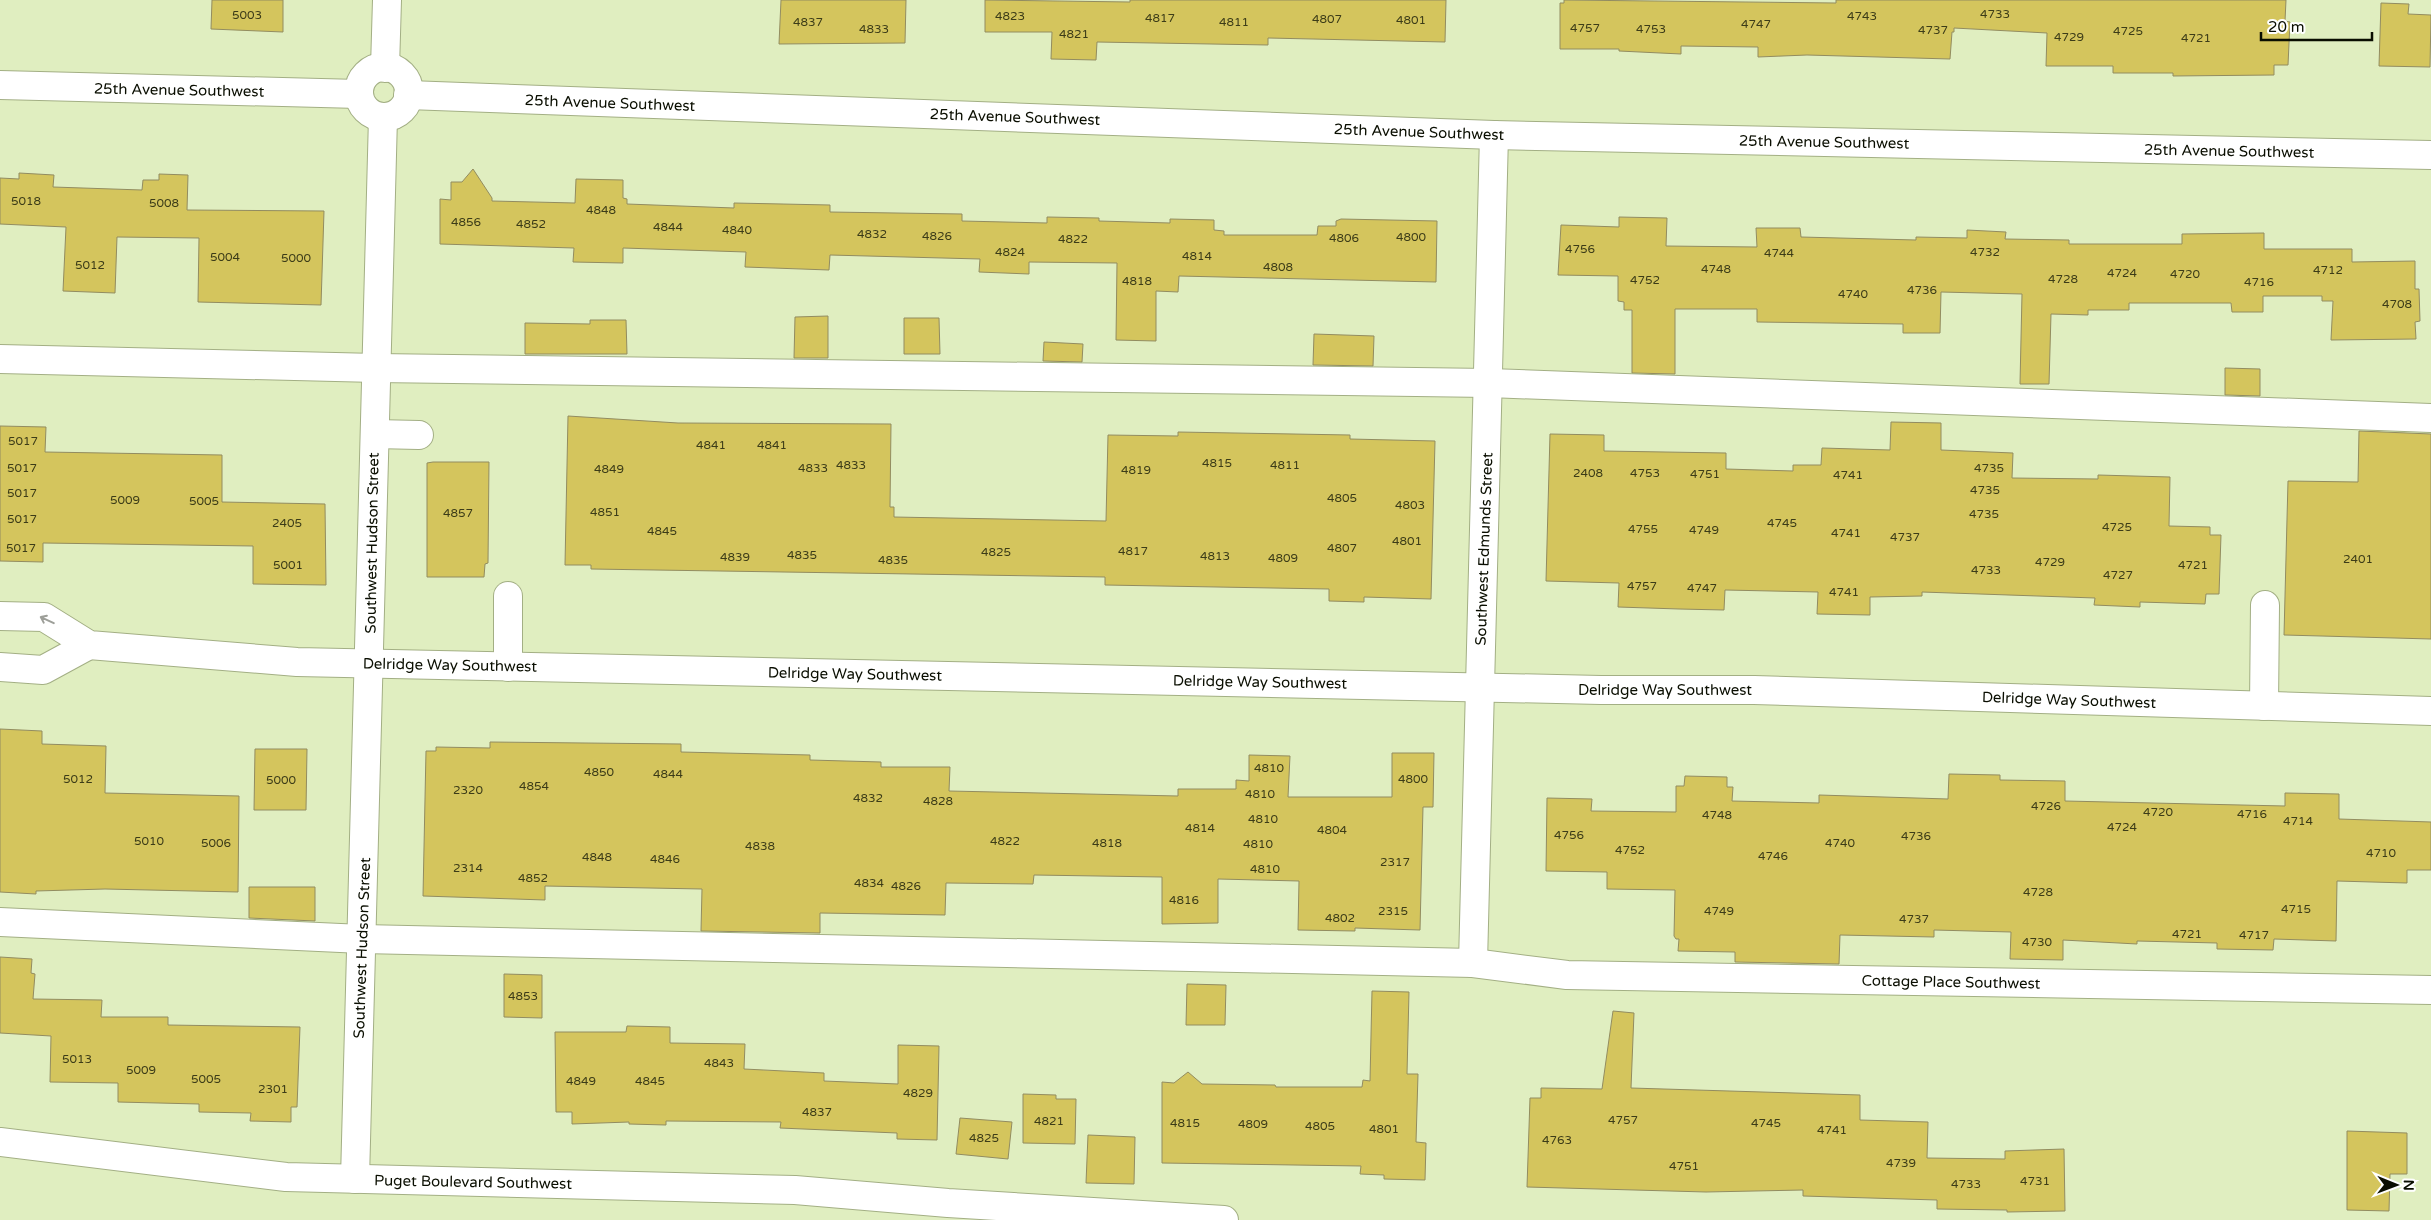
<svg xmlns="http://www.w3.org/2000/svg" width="2431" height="1220" viewBox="0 0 2431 1220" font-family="'Varela Round',sans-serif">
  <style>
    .building { fill: #d4c55d; stroke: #928c60 }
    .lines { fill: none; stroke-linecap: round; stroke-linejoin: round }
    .minor-casing { stroke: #a3af84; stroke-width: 30 }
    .major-casing { stroke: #a3af84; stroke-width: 30 }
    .minor { stroke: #fff; stroke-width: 28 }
    .major { stroke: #fff; stroke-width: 28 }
    .oneway { stroke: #9d9f99 }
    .labels { text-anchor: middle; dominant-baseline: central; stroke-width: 5; stroke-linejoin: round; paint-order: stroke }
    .number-label { font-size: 12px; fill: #3c3c18 }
    .street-label { font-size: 15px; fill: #0a0e01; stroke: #fff }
  </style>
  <rect width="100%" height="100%" fill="#e0eec0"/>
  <g class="building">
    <polygon points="212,0 283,0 283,32 211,29"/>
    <polygon points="781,0 906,0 905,43 779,44"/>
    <polygon points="985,0 1130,2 1130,0 1446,0 1445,42 1268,38 1268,45 1097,42 1096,60 1051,59 1052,32 985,32"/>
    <polygon points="1564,0 1836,3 1836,0 2286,0 2285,21 2290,22 2288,65 2274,65 2274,75 2173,76 2173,73 2113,73 2113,66 2046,66 2047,33 1954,28 1954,32 1952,32 1950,59 1807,55 1758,57 1758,47 1681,46 1681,54 1619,51 1619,49 1560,49 1560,3 1564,3"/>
    <polygon points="2381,3 2409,4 2408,14 2431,15 2430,67 2379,66"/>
    <polygon points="473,169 492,198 492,201 575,203 576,179 623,180 623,198 627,199 627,204 734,208 734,203 830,205 830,212 962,214 962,221 1047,223 1047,217 1099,218 1099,221 1170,223 1170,219 1214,220 1214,230 1224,231 1224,235 1317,235 1318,226 1336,226 1336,221 1341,219 1437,221 1436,282 1179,276 1178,292 1156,291 1156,341 1116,340 1117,263 1029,262 1029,274 979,272 980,259 830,255 829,270 745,267 746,252 623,248 623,263 573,262 574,248 440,244 440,199 451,200 451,182 462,182"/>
    <polygon points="19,173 54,175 53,187 142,190 143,180 159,180 159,174 188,175 187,210 324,211 321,305 198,302 199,238 117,237 115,293 63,291 66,227 0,224 0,178 19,179"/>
    <polygon points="1619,217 1667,218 1666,246 1757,247 1756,228 1800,228 1801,237 1916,240 1916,237 1967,238 1967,230 2006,232 2005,239 2069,240 2069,244 2182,244 2182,234 2264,233 2264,249 2352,249 2352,262 2415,261 2415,289 2419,289 2420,321 2415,322 2416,339 2331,340 2333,301 2322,301 2322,296 2263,296 2263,312 2232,312 2231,303 2129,303 2129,310 2088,310 2088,315 2051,314 2049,384 2020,384 2022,294 1941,292 1940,333 1903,333 1903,324 1757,322 1757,309 1675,309 1675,374 1632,373 1632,310 1624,310 1624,302 1618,301 1618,276 1558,275 1561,225 1619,227"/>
    <polygon points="828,316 828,358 794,358 795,317"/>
    <polygon points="904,318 939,318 940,354 904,354"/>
    <polygon points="590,320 626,320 627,354 525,354 525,323 590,324"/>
    <polygon points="1314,334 1374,336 1373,366 1313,365"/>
    <polygon points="1044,342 1083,344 1082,362 1043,361"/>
    <polygon points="2225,368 2260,369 2260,396 2225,395"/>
    <polygon points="568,416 678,423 891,424 890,507 894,507 894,517 1106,521 1108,435 1178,436 1178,432 1350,435 1350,439 1435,441 1431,599 1364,597 1364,602 1329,601 1329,589 1105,585 1105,577 591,569 591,565 565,565"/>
    <polygon points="1891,422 1941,423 1941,450 2013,453 2012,478 2098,479 2098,475 2170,477 2169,526 2210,527 2210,535 2221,535 2219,594 2206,594 2205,604 2140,602 2140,607 2094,605 2095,598 1922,592 1922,596 1870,597 1870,615 1817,614 1818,592 1725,590 1724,610 1679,609 1618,607 1619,583 1546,581 1550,434 1604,435 1604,451 1726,453 1726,469 1793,471 1793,465 1821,465 1822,448 1890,450"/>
    <polygon points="0,426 46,427 45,452 222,455 222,502 325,504 326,585 253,584 253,546 43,543 43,562 0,561"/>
    <polygon points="2359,431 2431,434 2431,639 2284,635 2288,481 2358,482"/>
    <polygon points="433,462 489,462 488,563 485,564 484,577 427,577 427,463"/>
    <polygon points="0,729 42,731 42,744 106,746 105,793 239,796 238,892 105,889 36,891 36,894 0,892"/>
    <polygon points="490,742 681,744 681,752 810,755 810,760 881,762 881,767 950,767 949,791 1178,796 1178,789 1236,789 1236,780 1249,781 1249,755 1290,756 1288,797 1392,797 1392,753 1434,753 1433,807 1423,807 1420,930 1355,928 1355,931 1298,930 1299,881 1218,879 1218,923 1162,924 1162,877 1034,875 1033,884 946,883 945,915 820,913 820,933 701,931 702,889 545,886 545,900 423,896 426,751 436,751 436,747 490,748"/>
    <polygon points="255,749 307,749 306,810 254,810"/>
    <polygon points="1949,774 2000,775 2000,780 2065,781 2065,801 2285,806 2285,793 2339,794 2339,819 2431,822 2431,870 2407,870 2407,883 2337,881 2336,941 2274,939 2273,950 2217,949 2217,943 2137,941 2137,944 2063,940 2063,960 2010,959 2011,932 1934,930 1934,937 1840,935 1839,964 1735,962 1735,952 1678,951 1679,939 1676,939 1674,936 1675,890 1607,889 1607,872 1546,871 1547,798 1592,799 1591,811 1676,812 1676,786 1684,786 1685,776 1727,777 1727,787 1733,787 1732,801 1819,803 1819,795 1948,799"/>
    <polygon points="249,887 315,887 315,921 249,918"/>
    <polygon points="0,957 32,959 31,973 35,974 33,999 102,1000 101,1017 168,1017 168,1025 300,1027 297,1107 291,1107 291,1122 250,1121 251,1113 199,1112 199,1104 118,1102 118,1083 50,1082 51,1036 0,1033"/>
    <polygon points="504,974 542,975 542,1018 504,1017"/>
    <polygon points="1187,984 1226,985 1225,1025 1186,1025"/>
    <polygon points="1372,991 1409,992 1407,1074 1418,1074 1416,1142 1426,1143 1425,1180 1384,1179 1384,1175 1360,1174 1361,1166 1162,1163 1162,1082 1174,1083 1188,1072 1202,1084 1275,1085 1276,1087 1362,1087 1363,1080 1370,1081"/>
    <polygon points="1613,1011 1634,1013 1631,1088 1860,1095 1860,1120 1928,1122 1927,1158 2005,1159 2005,1151 2064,1149 2065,1211 2007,1212 2007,1210 1937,1209 1937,1200 1803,1196 1803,1190 1706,1192 1527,1187 1530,1098 1541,1098 1541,1088 1602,1089"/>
    <polygon points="627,1026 670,1027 670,1043 745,1044 744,1069 824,1073 824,1081 898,1084 898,1045 939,1046 937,1140 897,1139 897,1133 780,1128 781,1122 666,1121 666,1125 629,1124 629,1122 572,1124 572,1112 556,1112 555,1032 626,1032"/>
    <polygon points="1023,1094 1056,1095 1056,1099 1076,1099 1075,1144 1023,1143"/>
    <polygon points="960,1118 1012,1122 1008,1159 956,1154"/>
    <polygon points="2347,1131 2407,1133 2407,1174 2390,1174 2389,1211 2347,1210"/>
    <polygon points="1088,1135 1135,1137 1134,1184 1086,1183"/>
  </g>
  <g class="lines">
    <g class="minor-casing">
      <g id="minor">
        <circle cx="384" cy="92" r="25"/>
        <polyline points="385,68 387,0"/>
        <polyline points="0,85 359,94"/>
        <polyline points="408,95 1494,135 2431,155"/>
        <polyline points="0,359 376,368 1489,383 2431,418"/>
        <polyline points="375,434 419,435"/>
        <polyline points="508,596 508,667"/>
        <polyline points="2264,706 2265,605"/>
        <polyline points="0,922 362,939 1473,963 1567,975 2431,990"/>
        <polyline points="1473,963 1494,135"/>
        <polyline points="0,1142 286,1177 795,1190 948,1203 1224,1220"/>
        <polyline points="355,1179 383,117"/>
      </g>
    </g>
    <g class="major-casing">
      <g id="major">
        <polyline points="0,616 44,617 89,645 297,662 1601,690 1754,690 2431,711"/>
        <polyline points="0,667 43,670 89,645"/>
      </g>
    </g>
    <use href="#minor" class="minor"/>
    <use href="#major" class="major"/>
  </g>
  <defs><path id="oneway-shaft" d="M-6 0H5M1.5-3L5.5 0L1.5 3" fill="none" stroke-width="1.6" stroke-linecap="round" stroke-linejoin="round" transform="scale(1.25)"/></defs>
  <use class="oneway" href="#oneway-shaft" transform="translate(47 620) rotate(-155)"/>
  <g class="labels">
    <g class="number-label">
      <text x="1995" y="14">4733</text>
      <text x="247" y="15">5003</text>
      <text x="1010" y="16">4823</text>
      <text x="1862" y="16">4743</text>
      <text x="1160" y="18">4817</text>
      <text x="1327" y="19">4807</text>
      <text x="1411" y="20">4801</text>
      <text x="808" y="22">4837</text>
      <text x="1234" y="22">4811</text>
      <text x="1756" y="24">4747</text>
      <text x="1585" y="28">4757</text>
      <text x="874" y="29">4833</text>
      <text x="1651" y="29">4753</text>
      <text x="1933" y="30">4737</text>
      <text x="2128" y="31">4725</text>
      <text x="1074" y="34">4821</text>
      <text x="2069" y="37">4729</text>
      <text x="2196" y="38">4721</text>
      <text x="26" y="201">5018</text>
      <text x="164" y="203">5008</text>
      <text x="601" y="210">4848</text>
      <text x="466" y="222">4856</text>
      <text x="531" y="224">4852</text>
      <text x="668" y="227">4844</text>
      <text x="737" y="230">4840</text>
      <text x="872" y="234">4832</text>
      <text x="937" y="236">4826</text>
      <text x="1411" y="237">4800</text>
      <text x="1344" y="238">4806</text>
      <text x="1073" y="239">4822</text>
      <text x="1580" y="249">4756</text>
      <text x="1010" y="252">4824</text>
      <text x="1985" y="252">4732</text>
      <text x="1779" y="253">4744</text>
      <text x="1197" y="256">4814</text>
      <text x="225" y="257">5004</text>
      <text x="296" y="258">5000</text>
      <text x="90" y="265">5012</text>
      <text x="1278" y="267">4808</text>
      <text x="1716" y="269">4748</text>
      <text x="2328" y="270">4712</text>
      <text x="2122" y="273">4724</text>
      <text x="2185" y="274">4720</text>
      <text x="2063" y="279">4728</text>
      <text x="1645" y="280">4752</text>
      <text x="1137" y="281">4818</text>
      <text x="2259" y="282">4716</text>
      <text x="1922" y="290">4736</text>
      <text x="1853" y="294">4740</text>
      <text x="2397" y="304">4708</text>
      <text x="23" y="441">5017</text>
      <text x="711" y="445">4841</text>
      <text x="772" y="445">4841</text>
      <text x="1217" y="463">4815</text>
      <text x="851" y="465">4833</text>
      <text x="1285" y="465">4811</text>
      <text x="22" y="468">5017</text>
      <text x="813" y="468">4833</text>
      <text x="1989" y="468">4735</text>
      <text x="609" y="469">4849</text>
      <text x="1136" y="470">4819</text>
      <text x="1588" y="473">2408</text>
      <text x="1645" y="473">4753</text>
      <text x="1705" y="474">4751</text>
      <text x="1848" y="475">4741</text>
      <text x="1985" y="490">4735</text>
      <text x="22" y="493">5017</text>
      <text x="1342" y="498">4805</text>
      <text x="125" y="500">5009</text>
      <text x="204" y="501">5005</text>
      <text x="1410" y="505">4803</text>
      <text x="605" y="512">4851</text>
      <text x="458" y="513">4857</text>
      <text x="1984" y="514">4735</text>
      <text x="22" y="519">5017</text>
      <text x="287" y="523">2405</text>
      <text x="1782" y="523">4745</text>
      <text x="2117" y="527">4725</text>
      <text x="1643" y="529">4755</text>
      <text x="1704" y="530">4749</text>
      <text x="662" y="531">4845</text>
      <text x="1846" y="533">4741</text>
      <text x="1905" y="537">4737</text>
      <text x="1407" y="541">4801</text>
      <text x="21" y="548">5017</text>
      <text x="1342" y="548">4807</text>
      <text x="1133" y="551">4817</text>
      <text x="996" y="552">4825</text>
      <text x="802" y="555">4835</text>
      <text x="1215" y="556">4813</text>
      <text x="735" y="557">4839</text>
      <text x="1283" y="558">4809</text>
      <text x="2358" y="559">2401</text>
      <text x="893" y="560">4835</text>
      <text x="2050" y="562">4729</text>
      <text x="288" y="565">5001</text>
      <text x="2193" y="565">4721</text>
      <text x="1986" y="570">4733</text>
      <text x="2118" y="575">4727</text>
      <text x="1642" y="586">4757</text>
      <text x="1702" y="588">4747</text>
      <text x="1844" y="592">4741</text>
      <text x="1269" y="768">4810</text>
      <text x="599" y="772">4850</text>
      <text x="668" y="774">4844</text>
      <text x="78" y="779">5012</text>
      <text x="1413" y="779">4800</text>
      <text x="281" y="780">5000</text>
      <text x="534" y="786">4854</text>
      <text x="468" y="790">2320</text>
      <text x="1260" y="794">4810</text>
      <text x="868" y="798">4832</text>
      <text x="938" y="801">4828</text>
      <text x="2046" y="806">4726</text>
      <text x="2158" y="812">4720</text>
      <text x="2252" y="814">4716</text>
      <text x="1717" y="815">4748</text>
      <text x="1263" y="819">4810</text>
      <text x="2298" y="821">4714</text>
      <text x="2122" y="827">4724</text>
      <text x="1200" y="828">4814</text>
      <text x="1332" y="830">4804</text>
      <text x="1569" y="835">4756</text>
      <text x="1916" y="836">4736</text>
      <text x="149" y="841">5010</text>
      <text x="1005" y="841">4822</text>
      <text x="216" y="843">5006</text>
      <text x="1107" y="843">4818</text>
      <text x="1840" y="843">4740</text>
      <text x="1258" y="844">4810</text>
      <text x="760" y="846">4838</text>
      <text x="1630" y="850">4752</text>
      <text x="2381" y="853">4710</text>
      <text x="1773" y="856">4746</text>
      <text x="597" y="857">4848</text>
      <text x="665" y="859">4846</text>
      <text x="1395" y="862">2317</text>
      <text x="468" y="868">2314</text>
      <text x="1265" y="869">4810</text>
      <text x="533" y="878">4852</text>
      <text x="869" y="883">4834</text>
      <text x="906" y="886">4826</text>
      <text x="2038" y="892">4728</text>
      <text x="1184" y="900">4816</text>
      <text x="2296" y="909">4715</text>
      <text x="1393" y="911">2315</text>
      <text x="1719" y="911">4749</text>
      <text x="1340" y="918">4802</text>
      <text x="1914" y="919">4737</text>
      <text x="2187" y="934">4721</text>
      <text x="2254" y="935">4717</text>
      <text x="2037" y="942">4730</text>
      <text x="523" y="996">4853</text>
      <text x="77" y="1059">5013</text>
      <text x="719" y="1063">4843</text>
      <text x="141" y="1070">5009</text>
      <text x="206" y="1079">5005</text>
      <text x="581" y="1081">4849</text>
      <text x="650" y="1081">4845</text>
      <text x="273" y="1089">2301</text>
      <text x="918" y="1093">4829</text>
      <text x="817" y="1112">4837</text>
      <text x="1623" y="1120">4757</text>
      <text x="1049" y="1121">4821</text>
      <text x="1185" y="1123">4815</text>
      <text x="1766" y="1123">4745</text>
      <text x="1253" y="1124">4809</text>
      <text x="1320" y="1126">4805</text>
      <text x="1384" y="1129">4801</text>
      <text x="1832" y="1130">4741</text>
      <text x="984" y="1138">4825</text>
      <text x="1557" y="1140">4763</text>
      <text x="1901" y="1163">4739</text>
      <text x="1684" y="1166">4751</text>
      <text x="2035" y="1181">4731</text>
      <text x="1966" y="1184">4733</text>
    </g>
    <g class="street-label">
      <text transform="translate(179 90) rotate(1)">25th Avenue Southwest</text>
      <text transform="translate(610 103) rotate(2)">25th Avenue Southwest</text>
      <text transform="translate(1015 117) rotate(2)">25th Avenue Southwest</text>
      <text transform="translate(1419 132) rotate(2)">25th Avenue Southwest</text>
      <text transform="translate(1824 142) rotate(1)">25th Avenue Southwest</text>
      <text transform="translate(2229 151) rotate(1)">25th Avenue Southwest</text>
      <text transform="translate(372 543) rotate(-89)">Southwest Hudson Street</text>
      <text transform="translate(1484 549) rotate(-88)">Southwest Edmunds Street</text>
      <text transform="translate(450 665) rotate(1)">Delridge Way Southwest</text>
      <text transform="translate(855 674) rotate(1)">Delridge Way Southwest</text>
      <text transform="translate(1260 682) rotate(1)">Delridge Way Southwest</text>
      <text x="1665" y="690">Delridge Way Southwest</text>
      <text transform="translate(2069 700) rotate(2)">Delridge Way Southwest</text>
      <text transform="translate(362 948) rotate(-88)">Southwest Hudson Street</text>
      <text transform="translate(1951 982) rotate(1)">Cottage Place Southwest</text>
      <text transform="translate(473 1182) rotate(1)">Puget Boulevard Southwest</text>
    </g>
  </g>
  <g transform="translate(2396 1185) rotate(91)" stroke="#ffffff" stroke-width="4" paint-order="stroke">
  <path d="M0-4L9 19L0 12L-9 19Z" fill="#0a0e01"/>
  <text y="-8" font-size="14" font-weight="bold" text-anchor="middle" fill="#0a0e01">N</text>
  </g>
  <path d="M2261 32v8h111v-8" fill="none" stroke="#0a0e01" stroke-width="2.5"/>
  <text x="2268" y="32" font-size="15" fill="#0a0e01" stroke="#ffffff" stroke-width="4" paint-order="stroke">20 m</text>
</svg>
